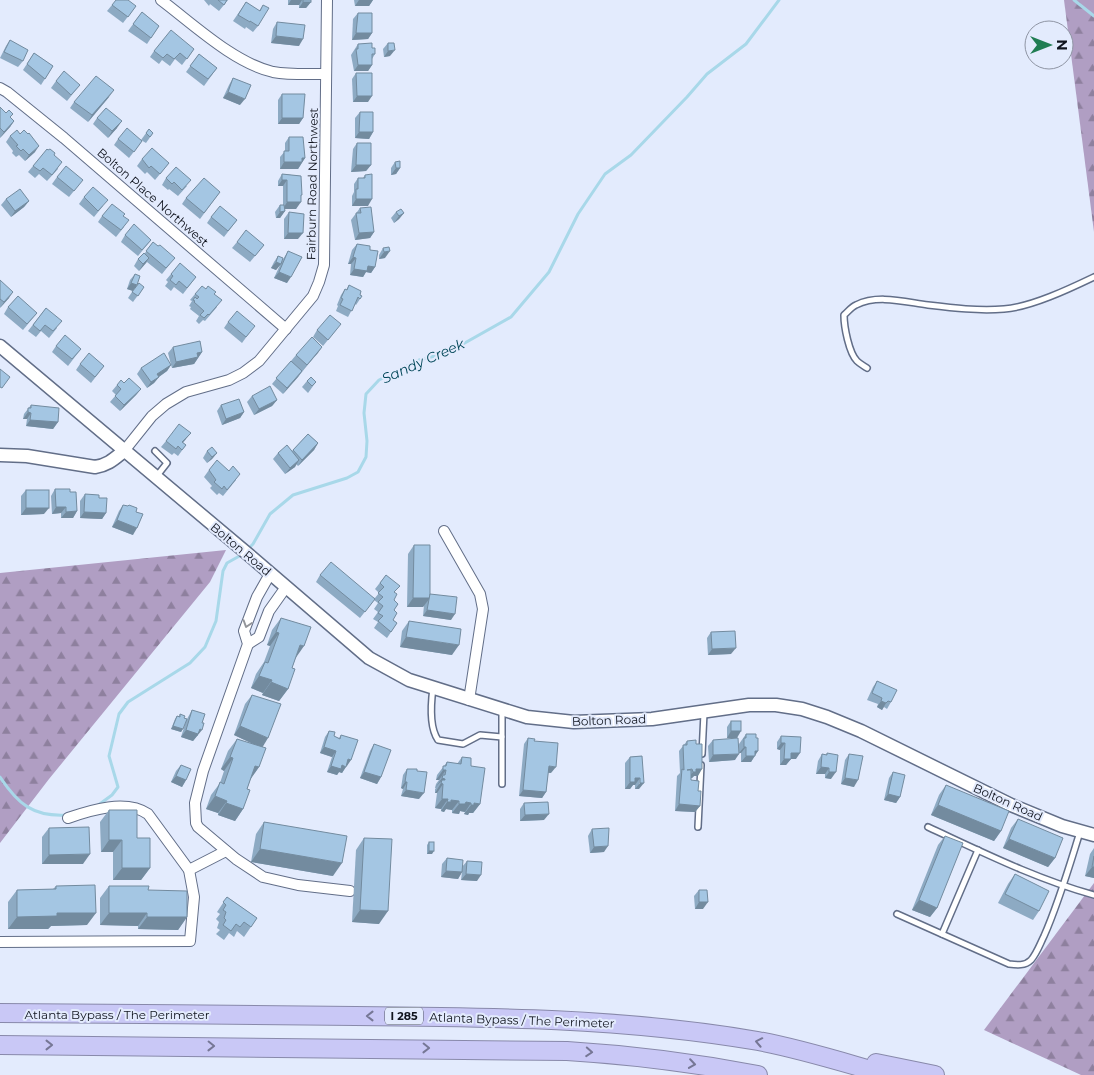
<svg xmlns="http://www.w3.org/2000/svg" width="1094" height="1075" viewBox="0 0 1094 1075" font-family="Montserrat,sans-serif">
  <style>
    .forest { fill: url(#forest-firs) }
    .lines { fill: none; stroke-linecap: round; stroke-linejoin: round }
    .stream { stroke: #a8d8e9; stroke-width: 3 }
    .service-casing { stroke: #626e88; stroke-width: 8 }
    .minor-casing { stroke: #626e88; stroke-width: 12 }
    .tertiary-casing { stroke: #626e88; stroke-width: 15 }
    .motorway-casing { stroke: #8889aa; stroke-width: 20 }
    .service { stroke: #fff; stroke-width: 5 }
    .minor { stroke: #fff; stroke-width: 10 }
    .tertiary { stroke: #fff; stroke-width: 12 }
    .motorway { stroke: #c9c8f6; stroke-width: 18 }
    .wall { fill: #8daac3 }
    .shaded-wall { fill: #738b9f }
    .building { fill: #a4c6e3; stroke: #738b9f }
    .oneway { stroke: #93959a }
    .oneway2 { stroke: #767795 }
    .labels { text-anchor: middle; dominant-baseline: central; stroke-width: 4; stroke-linejoin: round; paint-order: stroke }
    .shield { fill: #e3ebfd; stroke: #4f5461; stroke-width: 1 }
    .shield-label { font-size: 11px; font-weight: bold; fill: #10141e }
    .street-label { font-size: 12px; fill: #10141e; stroke: #e3ebfd }
    .water-label { font-size: 14px; font-style: italic; fill: #004658; stroke: #e3ebfd }
  </style>
  <defs>
    <pattern id="forest-firs" width="22" height="20" patternUnits="userSpaceOnUse" patternTransform="scale(1.25)"><rect width="22" height="20" fill="#b09ec3"/><path d="M5 1l3.5 6h-7zM16 11l3.5 6h-7z" fill="#8e809e"/></pattern>
  </defs>
  <rect width="100%" height="100%" fill="#e3ebfd"/>
  <g class="forest">
    <polygon points="1064,0 1094,0 1094,232"/>
    <polygon points="226,550 210,582 49,779 0,843 0,573"/>
    <polygon points="1094,883 1094,1075 1081,1075 984,1030"/>
  </g>
  <g class="lines">
    <g class="stream">
      <polyline points="1074,0 1094,16"/>
      <polyline points="248,549 253,544 270,514 293,495 347,478 358,472 366,457 367,441 364,413 366,394 379,380 419,360 447,353 511,317 549,272 578,214 605,174 631,155 687,97 707,74 746,44 779,0"/>
      <path d="M0,777c18,27 33,40 67,38"/>
      <polyline points="97,806 112,795 118,787 109,756 119,714 128,702 190,663 205,647 216,621 223,571 227,563 243,554"/>
    </g>
    <g class="service-casing">
      <g id="service">
        <path d="M867,368c-3,-2 -7,-4 -10,-7 -8,-8 -13,-34 -13,-46 4,-3 7,-8 12,-10 22,-11 49,-3 72,0 25,3 50,6 76,4 27,-2 65,-20 90,-32"/>
        <polyline points="155,451 167,463 156,477"/>
        <path d="M433,688c-2,15 -4,39 5,52l25,4 17,-9 22,2"/>
        <polyline points="702,754 704,713"/>
        <polyline points="502,784 502,710"/>
        <polyline points="698,827 701,765"/>
        <path d="M928,827c54,25 108,52 166,68"/>
        <path d="M897,914l112,50c8,1 16,2 22,-4 6,-7 9,-16 13,-24 15,-34 25,-69 36,-104"/>
        <polyline points="942,934 978,850"/>
      </g>
    </g>
    <g class="minor-casing">
      <g id="minor">
        <path d="M161,0c32,24 73,63 112,72 17,3 36,2 53,2"/>
        <polyline points="0,88 7,92 64,138 286,329"/>
        <polyline points="124,451 152,416 166,404 186,392 229,380 243,373 259,361 313,296 319,282 324,265 327,0"/>
        <polyline points="444,531 480,594 483,609 469,700"/>
        <polyline points="270,574 257,597 244,631 248,644 203,771 195,803 196,823 198,827 236,859 263,877 298,885 350,891"/>
        <polyline points="248,644 259,637 269,611 286,587"/>
        <polyline points="189,870 226,851"/>
        <path d="M0,942l190,-1 4,-44 -5,-27 -41,-56c-22,-15 -57,-4 -80,4"/>
      </g>
    </g>
    <g class="tertiary-casing">
      <g id="tertiary">
        <polyline points="0,346 249,555 369,658 409,680 527,717 574,722 652,719 749,705 776,705 802,709 827,717 861,731 1011,805 1062,826 1094,835"/>
        <path d="M0,455l27,1 68,11c13,-2 19,-8 29,-16"/>
      </g>
    </g>
    <g class="motorway-casing">
      <g id="motorway">
        <path d="M0,1013c118,0 237,2 355,3 135,1 269,2 403,25 44,8 87,22 130,34"/>
        <path d="M0,1045l567,6c64,4 128,12 191,24"/>
        <polyline points="876,1063 935,1075"/>
      </g>
    </g>
    <use href="#service" class="service"/>
    <use href="#minor" class="minor"/>
    <use href="#tertiary" class="tertiary"/>
    <use href="#motorway" class="motorway"/>
  </g>
  <g class="wall">
    <polygon points="204,0 228,0 219,11 210,4 209,6"/>
    <polygon points="288,0 311,0 311,2 306,8 299,8 299,5 288,5"/>
    <polygon points="354,0 373,0 369,6 355,6"/>
    <polygon points="246,2 259,11 263,5 258,26 253,32 246,27 245,29 233,21"/>
    <polygon points="112,5 136,6 123,23 107,11"/>
    <polygon points="142,12 159,26 147,44 128,31"/>
    <polygon points="358,13 372,33 368,39 352,40 353,19"/>
    <polygon points="277,22 299,46 271,43 273,29"/>
    <polygon points="10,40 23,61 18,67 0,58 6,46"/>
    <polygon points="388,43 390,56 384,57 383,49"/>
    <polygon points="358,44 372,48 375,54 372,59 372,65 368,71 354,71 351,55"/>
    <polygon points="194,49 182,65 175,59 170,66 162,60 159,64 150,57 154,51"/>
    <polygon points="34,53 53,66 41,85 23,70"/>
    <polygon points="199,54 217,68 204,86 186,72"/>
    <polygon points="356,73 368,102 353,102 352,79"/>
    <polygon points="233,78 240,105 223,98 229,85"/>
    <polygon points="56,81 80,85 67,101 51,88"/>
    <polygon points="282,94 303,118 299,124 278,124 278,100"/>
    <polygon points="109,97 88,122 70,108 74,102"/>
    <polygon points="0,107 14,121 10,127 0,138"/>
    <polygon points="360,112 373,132 369,139 355,138 355,118"/>
    <polygon points="97,118 117,128 108,138 93,124"/>
    <polygon points="149,129 153,133 146,143 141,140"/>
    <polygon points="10,136 35,152 25,161 19,155 16,157 12,153 13,151 6,142"/>
    <polygon points="289,137 305,158 298,169 280,169 280,157 285,151 285,143"/>
    <polygon points="118,139 142,141 129,158 114,145"/>
    <polygon points="357,143 371,165 366,171 351,172 353,149"/>
    <polygon points="54,155 58,169 47,181 39,174 35,178 28,172 33,166"/>
    <polygon points="142,159 169,163 155,180 147,172 145,174 137,166"/>
    <polygon points="395,162 400,168 396,174 391,175 391,168"/>
    <polygon points="282,174 301,176 301,197 296,209 285,209 285,211 280,218 276,218 275,212 280,205 283,205 283,186 278,186 278,181"/>
    <polygon points="365,175 368,206 352,206 352,196 354,192 354,184 358,178 363,178"/>
    <polygon points="57,177 78,186 69,197 52,184"/>
    <polygon points="166,178 187,186 178,196 169,189 168,190 162,185"/>
    <polygon points="220,192 200,219 182,204 186,198"/>
    <polygon points="84,197 103,206 94,217 79,204"/>
    <polygon points="6,199 29,201 24,207 11,217 1,205"/>
    <polygon points="360,208 374,232 370,238 355,240 351,220"/>
    <polygon points="289,212 298,239 284,239 284,219"/>
    <polygon points="396,212 404,213 399,219 394,223 391,218"/>
    <polygon points="102,216 123,216 124,227 116,237 98,222"/>
    <polygon points="211,217 237,220 224,237 207,223"/>
    <polygon points="125,235 151,240 138,256 121,242"/>
    <polygon points="153,242 170,264 162,274 147,262 139,271 134,266 138,259 145,253"/>
    <polygon points="237,242 264,245 250,262 232,248"/>
    <polygon points="357,244 370,250 375,267 371,273 366,272 363,277 350,275 351,264 348,264 352,250"/>
    <polygon points="383,248 385,258 379,259 379,255"/>
    <polygon points="288,251 287,283 274,278 280,265 276,270 271,268 274,262 278,256 282,261"/>
    <polygon points="135,274 137,285 133,291 127,289 130,280"/>
    <polygon points="171,274 196,277 183,294 174,287 171,291 165,286 168,282 166,280"/>
    <polygon points="0,280 9,298 0,308"/>
    <polygon points="349,285 360,295 360,299 356,305 355,304 348,317 336,311 338,306 337,305 341,295 345,289 346,290"/>
    <polygon points="144,287 133,302 128,298 132,292"/>
    <polygon points="206,289 214,294 217,307 205,321 203,320 199,324 196,321 199,316 190,309 191,307 189,306 192,301 190,300 195,294"/>
    <polygon points="8,307 37,313 23,330 4,314"/>
    <polygon points="46,308 57,328 49,338 41,331 36,337 28,331"/>
    <polygon points="228,322 250,332 242,343 224,328"/>
    <polygon points="317,330 336,330 323,346 313,337"/>
    <polygon points="56,346 81,349 68,366 52,352"/>
    <polygon points="173,347 202,352 194,364 172,368 171,365 167,371 159,377 154,383 147,388 137,374 141,368 171,365 168,353"/>
    <polygon points="322,347 298,377 283,394 272,384 296,355"/>
    <polygon points="80,364 104,366 91,383 76,370"/>
    <polygon points="307,381 316,382 308,393 302,387"/>
    <polygon points="124,383 141,389 136,395 120,411 110,402 116,395 112,391 117,385"/>
    <polygon points="252,396 277,400 272,406 254,415 247,402"/>
    <polygon points="31,405 58,422 53,429 26,426 27,419 23,419 24,414"/>
    <polygon points="221,405 244,412 240,418 222,425 217,411"/>
    <polygon points="308,434 318,443 314,450 298,466 296,464 295,467 285,474 273,459 278,453 292,451"/>
    <polygon points="186,439 183,443 186,445 178,456 174,453 172,455 161,447 166,441"/>
    <polygon points="207,451 217,453 212,459 207,463 203,458"/>
    <polygon points="209,470 236,480 223,496 219,493 217,495 210,488 212,486 204,477"/>
    <polygon points="55,489 70,492 77,511 73,518 61,518 61,513 52,514 51,496"/>
    <polygon points="26,490 44,514 21,515 21,496"/>
    <polygon points="85,494 99,498 106,513 102,519 80,518 80,501"/>
    <polygon points="123,505 133,535 112,527 119,511"/>
    <polygon points="414,545 430,594 451,620 423,616 424,605 423,607 407,607 408,554"/>
    <polygon points="320,575 375,598 379,593 375,589 386,575 395,593 394,600 398,604 394,610 393,620 397,623 387,638 374,628 378,622 373,619 378,612 374,609 378,603 374,600 360,618 316,582"/>
    <polygon points="281,618 296,657 292,668 288,689 279,701 262,695 263,693 251,688 256,674 264,662 270,646 267,645 272,630"/>
    <polygon points="409,621 452,655 400,647 402,631"/>
    <polygon points="711,632 731,654 708,655 707,638"/>
    <polygon points="877,681 891,702 887,709 884,707 882,710 877,707 878,704 867,700 873,687"/>
    <polygon points="252,695 262,747 259,767 251,778 247,789 243,809 235,821 218,815 218,813 206,809 211,795 220,783 224,771 221,769 228,751 237,739 255,745 234,735 245,704"/>
    <polygon points="192,710 198,736 197,736 193,741 181,737 186,721 181,732 171,729 175,719 177,716 179,716 180,714 184,718 187,719"/>
    <polygon points="731,721 737,738 727,738 727,727"/>
    <polygon points="329,731 334,736 339,738 341,735 347,766 346,766 342,773 339,772 337,775 327,772 332,757 320,753 325,737"/>
    <polygon points="746,734 755,755 751,762 741,762 741,753 739,753 739,744"/>
    <polygon points="781,736 796,759 791,759 786,765 780,765 780,750 777,749 777,742"/>
    <polygon points="528,738 534,741 551,773 548,773 546,792 542,798 519,796 524,744"/>
    <polygon points="713,740 735,760 709,762 708,746"/>
    <polygon points="687,741 698,776 694,776 692,778 691,778 691,780 698,791 700,806 695,812 675,811 677,776 680,773 679,751"/>
    <polygon points="374,744 381,777 377,784 360,778 370,751"/>
    <polygon points="827,753 831,779 825,778 825,774 816,774 818,761 822,754 826,755"/>
    <polygon points="849,754 854,787 841,784 845,760"/>
    <polygon points="642,756 639,789 635,789 635,785 633,785 630,789 625,789 625,763 630,757"/>
    <polygon points="462,757 471,766 480,804 473,813 469,813 468,815 464,814 465,812 460,811 459,814 452,813 452,810 446,809 444,812 441,811 441,809 435,808 437,793 435,793 435,789 436,788 435,788 436,784 439,780 436,780 437,775 447,762 457,764"/>
    <polygon points="181,765 186,780 182,787 171,782 176,771"/>
    <polygon points="407,769 419,799 401,796 403,789 401,788 403,775"/>
    <polygon points="893,772 900,797 896,803 884,800 889,778"/>
    <polygon points="946,785 1001,831 994,841 931,815 939,795"/>
    <polygon points="524,803 544,820 520,821 520,809"/>
    <polygon points="109,810 137,838 150,868 141,880 113,880 113,852 101,852 100,822"/>
    <polygon points="1018,819 1055,858 1048,867 1003,848 1011,828"/>
    <polygon points="264,822 333,876 251,862 256,834"/>
    <polygon points="49,828 83,864 42,864 42,837"/>
    <polygon points="592,829 604,852 590,853 588,836"/>
    <polygon points="945,836 937,908 930,917 912,910 938,845"/>
    <polygon points="364,838 379,924 352,922 356,850"/>
    <polygon points="429,842 432,854 427,854 427,845"/>
    <polygon points="1094,848 1094,878 1085,876 1090,854"/>
    <polygon points="447,858 462,867 467,861 477,881 461,880 462,872 458,879 441,877 442,864"/>
    <polygon points="1015,874 1039,911 1033,920 998,903 1008,884"/>
    <polygon points="56,886 87,925 51,926 48,929 8,929 8,902 17,890 53,889"/>
    <polygon points="109,886 148,890 187,917 178,930 138,929 138,926 100,925 100,898"/>
    <polygon points="699,890 703,909 695,909 694,896"/>
    <polygon points="227,897 257,918 244,937 237,931 234,937 229,933 224,940 216,934 220,930 217,928 219,922 216,919 220,914 217,912"/>
  </g>
  <g class="shaded-wall">
    <polygon points="291,0 302,0 299,5 288,5"/>
    <polygon points="359,0 373,0 369,6 355,6"/>
    <polygon points="303,2 311,2 306,8 299,8"/>
    <polygon points="356,33 372,33 368,39 352,40"/>
    <polygon points="276,36 303,39 299,46 271,43"/>
    <polygon points="395,50 390,56 384,57 388,51"/>
    <polygon points="358,65 372,65 368,71 354,71"/>
    <polygon points="114,90 109,97 88,122 92,115"/>
    <polygon points="228,92 245,99 240,105 223,98"/>
    <polygon points="357,96 372,96 368,102 353,102"/>
    <polygon points="282,118 303,118 299,124 278,124"/>
    <polygon points="14,121 10,127 0,138 4,132"/>
    <polygon points="122,121 117,128 108,138 112,131"/>
    <polygon points="359,132 373,132 369,139 355,138"/>
    <polygon points="39,146 35,152 25,161 29,155"/>
    <polygon points="302,158 305,158 298,169 280,169 284,162"/>
    <polygon points="356,165 371,165 366,171 351,172"/>
    <polygon points="396,168 400,168 396,174 391,175"/>
    <polygon points="282,180 287,180 283,186 278,186"/>
    <polygon points="356,199 372,199 368,206 352,206"/>
    <polygon points="29,201 24,207 11,217 15,211"/>
    <polygon points="287,202 301,202 296,209 283,209"/>
    <polygon points="285,211 280,218 276,218 280,212"/>
    <polygon points="404,213 399,219 394,223 399,216"/>
    <polygon points="374,232 370,238 355,240 359,233"/>
    <polygon points="288,233 303,233 298,239 284,239"/>
    <polygon points="390,251 385,258 379,259 384,252"/>
    <polygon points="353,257 356,258 351,264 348,264"/>
    <polygon points="149,258 145,264 139,271 143,264"/>
    <polygon points="276,262 281,264 276,270 271,268"/>
    <polygon points="368,266 375,267 371,273 366,272 363,277 350,275 354,269"/>
    <polygon points="279,272 291,277 287,283 274,278"/>
    <polygon points="131,283 137,285 133,291 127,289"/>
    <polygon points="13,292 9,298 0,308 4,302"/>
    <polygon points="322,347 318,353 302,371"/>
    <polygon points="202,352 194,364 172,368 176,362 197,353"/>
    <polygon points="171,365 167,371 153,381 157,374"/>
    <polygon points="302,371 298,377 283,394 287,388"/>
    <polygon points="159,377 154,383 147,388 151,382"/>
    <polygon points="141,389 136,395 120,411 124,405"/>
    <polygon points="277,400 272,406 254,415 259,409"/>
    <polygon points="28,412 31,413 27,419 23,419"/>
    <polygon points="244,412 240,418 222,425 226,419"/>
    <polygon points="30,420 58,422 53,429 26,426"/>
    <polygon points="191,433 186,439 177,448 182,442"/>
    <polygon points="318,443 314,450 298,466 302,460"/>
    <polygon points="217,453 212,459 207,463 212,457"/>
    <polygon points="299,460 295,467 285,474 290,468"/>
    <polygon points="56,507 66,507 61,513 52,514"/>
    <polygon points="26,508 49,508 44,514 21,515"/>
    <polygon points="77,511 73,518 61,518 66,512"/>
    <polygon points="84,512 106,513 102,519 80,518"/>
    <polygon points="117,520 137,528 133,535 112,527"/>
    <polygon points="413,598 430,598 423,607 407,607"/>
    <polygon points="427,610 455,614 451,620 423,616"/>
    <polygon points="276,632 279,633 270,646 267,645"/>
    <polygon points="406,637 459,645 452,655 400,647"/>
    <polygon points="300,645 304,646 295,659"/>
    <polygon points="736,648 731,654 708,655 712,649"/>
    <polygon points="259,676 272,680 263,693 251,688"/>
    <polygon points="271,682 288,689 279,701 262,695"/>
    <polygon points="881,701 886,703 882,710 877,707"/>
    <polygon points="173,726 183,729 181,732 171,729"/>
    <polygon points="240,726 268,738 262,748 234,735"/>
    <polygon points="200,729 202,730 193,741 181,737 186,730"/>
    <polygon points="731,731 741,731 737,738 727,738"/>
    <polygon points="781,743 785,743 780,750 777,749"/>
    <polygon points="324,747 336,751 332,757 320,753"/>
    <polygon points="744,747 746,747 741,753 739,753"/>
    <polygon points="755,751 758,751 751,762 741,762 746,756"/>
    <polygon points="791,753 800,753 796,759 791,759 786,765 780,765 784,759"/>
    <polygon points="739,754 735,760 709,762 713,755"/>
    <polygon points="230,757 233,758 224,771 221,769"/>
    <polygon points="348,759 351,760 347,766 344,765"/>
    <polygon points="342,765 346,767 342,773 339,772 337,775 327,772 331,766"/>
    <polygon points="255,766 259,767 250,780"/>
    <polygon points="549,766 556,767 551,773 544,772"/>
    <polygon points="821,767 829,768 825,774 816,774"/>
    <polygon points="696,769 702,769 698,776 694,776 692,778 688,778 693,772"/>
    <polygon points="443,770 446,770 439,780 436,780"/>
    <polygon points="364,772 381,777 377,784 360,778"/>
    <polygon points="829,772 836,772 831,779 825,778"/>
    <polygon points="176,776 186,780 182,787 171,782"/>
    <polygon points="442,778 445,779 442,783 443,784 437,793 435,793 441,783 442,780 435,788"/>
    <polygon points="635,778 640,778 635,785 633,785 630,789 625,789 630,782"/>
    <polygon points="845,778 858,780 854,787 841,784"/>
    <polygon points="405,782 407,782 403,789 401,788"/>
    <polygon points="640,783 644,783 639,789 635,789"/>
    <polygon points="406,790 424,793 419,799 401,796"/>
    <polygon points="523,790 546,792 542,798 519,796"/>
    <polygon points="888,794 900,797 896,803 884,800"/>
    <polygon points="215,796 227,801 218,813 206,809"/>
    <polygon points="442,799 448,799 441,809 435,808"/>
    <polygon points="451,800 459,801 452,810 446,809 444,812 441,811 447,802"/>
    <polygon points="466,802 471,803 465,812 460,811 459,814 452,813 459,804"/>
    <polygon points="226,803 243,809 235,821 218,815"/>
    <polygon points="474,803 480,804 473,813 469,813 468,815 464,814 471,805"/>
    <polygon points="679,804 700,806 695,812 675,811"/>
    <polygon points="938,805 1001,831 994,841 931,815"/>
    <polygon points="549,814 544,820 520,821 525,815"/>
    <polygon points="1009,839 1055,858 1048,867 1003,848"/>
    <polygon points="109,840 122,840 113,852 101,852"/>
    <polygon points="608,846 604,852 590,853 594,847"/>
    <polygon points="260,849 342,863 333,876 251,862"/>
    <polygon points="429,851 434,851 432,854 427,854"/>
    <polygon points="90,854 83,864 42,864 49,855"/>
    <polygon points="1092,867 1094,867 1094,878 1085,876"/>
    <polygon points="122,868 150,868 141,880 113,880"/>
    <polygon points="446,871 462,872 458,879 441,877"/>
    <polygon points="466,874 481,875 477,881 461,880"/>
    <polygon points="919,900 937,908 930,917 912,910"/>
    <polygon points="699,902 708,902 703,909 695,909"/>
    <polygon points="360,910 388,911 379,924 352,922"/>
    <polygon points="57,913 96,913 87,925 51,926 48,929 8,929 17,917"/>
    <polygon points="109,913 147,913 138,926 100,925"/>
    <polygon points="147,917 187,917 178,930 138,929"/>
  </g>
  <g class="building">
    <polygon points="116,0 128,0 136,6 128,17 112,5"/>
    <polygon points="218,0 227,0 224,5"/>
    <rect x="303" y="0" width="8" height="2"/>
    <polygon points="246,2 260,11 263,5 269,8 258,26 250,21 250,22 238,15"/>
    <polygon points="142,12 159,26 151,38 133,24"/>
    <polygon points="358,13 372,13 372,33 356,33"/>
    <polygon points="277,22 305,25 303,39 276,36"/>
    <polygon points="171,30 194,49 187,59 180,53 174,59 167,54 163,58 154,51"/>
    <polygon points="10,40 28,50 23,61 4,52"/>
    <polygon points="372,43 372,48 375,48 375,54 372,54 372,65 358,65 356,49 358,49 358,44"/>
    <polygon points="388,43 394,43 395,50 388,51"/>
    <polygon points="34,53 53,66 45,79 27,64"/>
    <polygon points="199,54 217,68 208,79 190,66"/>
    <polygon points="64,71 80,85 71,95 56,81"/>
    <polygon points="356,73 372,73 372,96 357,96"/>
    <polygon points="96,76 114,90 92,115 74,102"/>
    <polygon points="233,78 251,85 245,99 228,92"/>
    <polygon points="282,94 305,94 303,118 282,118"/>
    <polygon points="0,107 6,113 9,110 13,114 10,117 14,121 4,132 0,128"/>
    <polygon points="106,108 122,121 112,131 97,118"/>
    <polygon points="360,112 373,112 373,132 359,132"/>
    <polygon points="127,128 142,141 134,152 118,139"/>
    <polygon points="149,129 153,133 150,137 146,133"/>
    <polygon points="17,130 20,134 24,130 28,134 29,133 39,146 29,155 23,149 21,151 16,146 18,145 10,136"/>
    <polygon points="289,137 303,137 305,158 302,158 302,162 284,162 284,151 289,151"/>
    <polygon points="357,143 371,143 371,165 356,165"/>
    <polygon points="152,148 169,163 160,174 151,166 149,168 142,159"/>
    <polygon points="47,149 48,150 50,149 55,153 54,155 62,162 52,175 43,168 40,171 33,166"/>
    <polygon points="400,161 400,168 396,168 395,162"/>
    <polygon points="66,166 83,180 74,191 57,177"/>
    <polygon points="176,167 191,180 182,190 174,182 172,184 166,178"/>
    <polygon points="282,174 301,176 302,195 301,195 301,202 287,202 287,180 282,180"/>
    <polygon points="372,174 372,199 356,199 356,189 358,189 358,178 365,178 365,175"/>
    <polygon points="204,178 220,192 204,213 186,198"/>
    <polygon points="93,187 108,200 98,211 84,197"/>
    <polygon points="20,189 29,201 15,211 6,199"/>
    <polygon points="112,204 125,214 123,216 129,220 121,230 102,216"/>
    <polygon points="280,205 284,205 285,211 280,212"/>
    <polygon points="220,206 237,220 228,231 211,217"/>
    <polygon points="371,207 374,232 359,233 356,213 361,213 360,208"/>
    <polygon points="401,209 404,213 399,216 396,212"/>
    <polygon points="289,212 304,214 303,233 288,233"/>
    <polygon points="134,224 151,240 142,250 125,235"/>
    <polygon points="246,230 264,245 255,256 237,242"/>
    <polygon points="153,242 158,246 160,245 175,258 166,268 146,251"/>
    <polygon points="357,244 370,246 370,250 378,251 375,267 368,266 367,271 354,269 356,258 353,257"/>
    <polygon points="389,247 390,251 384,252 383,248"/>
    <polygon points="288,251 302,257 291,277 279,272"/>
    <polygon points="144,253 149,258 143,264 138,259"/>
    <polygon points="278,256 283,258 281,264 276,262"/>
    <polygon points="180,263 196,277 187,288 179,281 176,285 170,280 173,276 171,274"/>
    <polygon points="135,274 140,276 137,285 131,283"/>
    <polygon points="0,280 13,292 4,302 0,299"/>
    <polygon points="139,283 144,287 138,296 132,292"/>
    <polygon points="349,285 361,291 360,295 362,296 360,299 358,297 352,311 340,305 343,299 341,298 345,289 347,290"/>
    <polygon points="202,286 206,289 208,286 216,292 214,294 222,300 209,315 208,314 204,318 200,315 204,311 194,302 195,301 193,300 195,297 197,299 199,297 195,294"/>
    <polygon points="18,296 37,313 27,324 8,307"/>
    <polygon points="46,308 62,321 53,331 45,325 40,331 33,325"/>
    <polygon points="237,311 255,326 246,337 228,322"/>
    <polygon points="330,315 341,324 328,340 317,330"/>
    <polygon points="65,335 81,349 72,359 56,346"/>
    <polygon points="312,337 322,347 307,365 296,355"/>
    <polygon points="200,341 202,352 197,353 198,357 176,362 173,347"/>
    <polygon points="89,353 104,366 95,377 80,364"/>
    <polygon points="164,353 171,365 157,374 159,377 151,382 141,368"/>
    <polygon points="291,361 302,371 287,388 276,378"/>
    <polygon points="0,369 10,377 2,388 0,387"/>
    <polygon points="311,377 316,382 312,386 307,381"/>
    <polygon points="129,378 141,389 124,405 115,396 121,389 117,385 121,380 124,383"/>
    <polygon points="270,386 277,400 259,409 252,396"/>
    <polygon points="239,399 244,412 226,419 221,405"/>
    <polygon points="31,405 59,408 58,422 30,420 31,413 28,412 28,408 31,408"/>
    <polygon points="179,424 191,433 182,442 186,445 182,450 178,446 176,449 166,441"/>
    <polygon points="308,434 318,443 302,460 293,450"/>
    <polygon points="287,445 299,460 290,468 278,453"/>
    <polygon points="212,447 217,453 212,457 207,451"/>
    <polygon points="217,460 229,471 233,466 240,474 227,490 224,486 222,489 214,482 216,480 209,470"/>
    <polygon points="55,489 70,489 70,492 76,492 77,511 66,512 66,507 56,507"/>
    <rect x="26" y="490" width="23" height="18"/>
    <polygon points="85,494 99,495 99,498 107,498 106,513 84,512"/>
    <polygon points="123,505 128,506 129,505 137,508 136,512 143,514 137,528 117,520"/>
    <polygon points="414,545 430,545 430,598 413,598"/>
    <polygon points="331,562 375,599 365,612 320,575"/>
    <polygon points="386,575 400,586 394,592 397,594 394,600 398,604 394,610 397,613 393,620 397,623 391,632 378,621 383,616 378,613 383,606 378,602 383,597 378,593 384,587 380,583"/>
    <polygon points="430,594 457,597 455,614 427,610"/>
    <polygon points="281,618 311,627 304,646 300,645 292,668 295,669 288,689 271,682 272,680 259,676 265,662 268,663 279,633 276,632"/>
    <polygon points="409,621 461,629 459,645 406,637"/>
    <polygon points="735,631 736,648 712,649 711,632"/>
    <polygon points="877,681 897,690 891,702 888,701 886,703 881,701 882,698 872,693"/>
    <polygon points="252,695 281,704 268,738 240,726"/>
    <polygon points="192,710 205,714 202,723 204,723 202,730 200,729 198,734 186,730"/>
    <polygon points="180,714 185,716 184,718 187,719 183,729 173,726 177,716 180,717"/>
    <rect x="731" y="721" width="10" height="10"/>
    <polygon points="329,731 335,732 334,736 340,739 341,735 358,740 351,760 348,759 346,767 342,765 341,769 331,766 336,751 324,747"/>
    <polygon points="746,734 756,734 756,738 758,738 758,751 755,751 755,756 746,756 746,747 744,747 744,738 746,738"/>
    <polygon points="781,736 801,737 800,753 791,753 791,759 784,759 785,743 781,743"/>
    <polygon points="528,738 535,739 534,741 558,743 556,767 549,766 546,792 523,790"/>
    <polygon points="738,738 739,754 713,755 713,740"/>
    <polygon points="237,739 266,748 259,767 255,766 247,789 250,790 243,809 226,803 227,801 215,796 220,782 224,784 233,758 230,757"/>
    <polygon points="696,740 696,744 702,744 702,769 696,769 696,772 693,772 692,769 687,770 691,770 691,780 699,781 698,791 701,791 700,806 679,804 682,769 684,770 683,745 687,745 687,741"/>
    <polygon points="374,744 391,750 381,777 364,772"/>
    <polygon points="827,753 838,755 836,772 829,772 829,768 821,767 822,754 827,755"/>
    <polygon points="849,754 863,756 858,780 845,778"/>
    <polygon points="642,756 644,783 640,783 640,778 635,778 635,782 630,782 630,757"/>
    <polygon points="462,757 471,758 471,766 485,768 480,804 474,803 474,805 471,805 471,803 466,802 465,804 459,804 459,801 451,800 451,802 447,802 448,799 442,799 443,784 441,783 442,780 445,780 445,779 442,778 443,775 445,775 446,770 443,770 443,766 446,766 447,762 461,764"/>
    <polygon points="181,765 191,769 186,780 176,776"/>
    <polygon points="407,769 417,769 417,771 427,772 424,793 406,790 407,782 405,782"/>
    <polygon points="893,772 905,775 900,797 888,794"/>
    <polygon points="946,785 1009,811 1001,831 938,805"/>
    <polygon points="548,802 549,814 525,815 524,803"/>
    <polygon points="109,810 137,810 137,838 150,838 150,868 122,868 122,840 109,840"/>
    <polygon points="1018,819 1063,838 1055,858 1009,839"/>
    <polygon points="264,822 347,836 342,863 260,849"/>
    <polygon points="89,827 90,854 49,855 49,828"/>
    <polygon points="609,828 608,846 594,847 592,829"/>
    <polygon points="945,836 963,843 937,908 919,900"/>
    <polygon points="364,838 392,839 388,911 360,910"/>
    <rect x="429" y="842" width="5" height="9"/>
    <polygon points="1094,856 1094,867 1092,867"/>
    <polygon points="447,858 463,860 462,872 446,871"/>
    <polygon points="467,861 482,862 481,875 466,874"/>
    <polygon points="1015,874 1049,891 1039,911 1005,894"/>
    <polygon points="95,885 96,913 57,913 57,916 17,917 17,890 56,889 56,886"/>
    <polygon points="109,886 149,886 148,890 187,891 187,917 147,917 147,913 109,913"/>
    <polygon points="699,890 707,890 708,902 699,902"/>
    <polygon points="227,897 257,918 251,927 244,922 240,927 236,924 231,931 223,925 226,920 224,918 226,912 223,910 226,905 223,902"/>
  </g>
  <defs><path id="oneway-chevron" d="M-2-3.5L2.5 0L-2 3.5" fill="none" stroke-width="1.6" stroke-linecap="round" stroke-linejoin="round" transform="scale(1.25)"/></defs>
  <use class="oneway" href="#oneway-chevron" transform="translate(247 624) rotate(108)"/>
  <g class="oneway2">
    <use href="#oneway-chevron" transform="translate(370 1016) rotate(-180)"/>
    <use href="#oneway-chevron" transform="translate(759 1042) rotate(-169)"/>
    <use href="#oneway-chevron" transform="translate(49 1045)"/>
    <use href="#oneway-chevron" transform="translate(211 1046) rotate(1)"/>
    <use href="#oneway-chevron" transform="translate(426 1048) rotate(1)"/>
    <use href="#oneway-chevron" transform="translate(589 1052) rotate(4)"/>
    <use href="#oneway-chevron" transform="translate(692 1064) rotate(8)"/>
  </g>
  <g class="labels">
    <rect class="shield" x="385" y="1007.5" width="38" height="17" rx="4"/>
    <g class="shield-label">
      <text x="404" y="1016">I 285</text>
    </g>
    <g class="street-label">
      <text transform="translate(312 184) rotate(-89)">Fairburn Road Northwest</text>
      <text transform="translate(153 197) rotate(41)">Bolton Place Northwest</text>
      <text transform="translate(241 549) rotate(40)">Bolton Road</text>
      <text transform="translate(609 720) rotate(-2)">Bolton Road</text>
      <text transform="translate(1008 802) rotate(24)">Bolton Road</text>
      <text x="117" y="1014">Atlanta Bypass / The Perimeter</text>
      <text transform="translate(522 1020) rotate(2)">Atlanta Bypass / The Perimeter</text>
    </g>
    <g class="water-label">
      <text transform="translate(423 361) rotate(-24)">Sandy Creek</text>
    </g>
  </g>
  <g transform="translate(1049 45) rotate(90)"><circle r="24" fill="#e3ebfd" stroke="#8f95a4"/>
  <path d="M0-4L9 19L0 12L-9 19Z" fill="#207d53"/>
  <text y="-8" font-size="14" font-weight="bold" text-anchor="middle" fill="#10141e">N</text>
  </g>
</svg>
